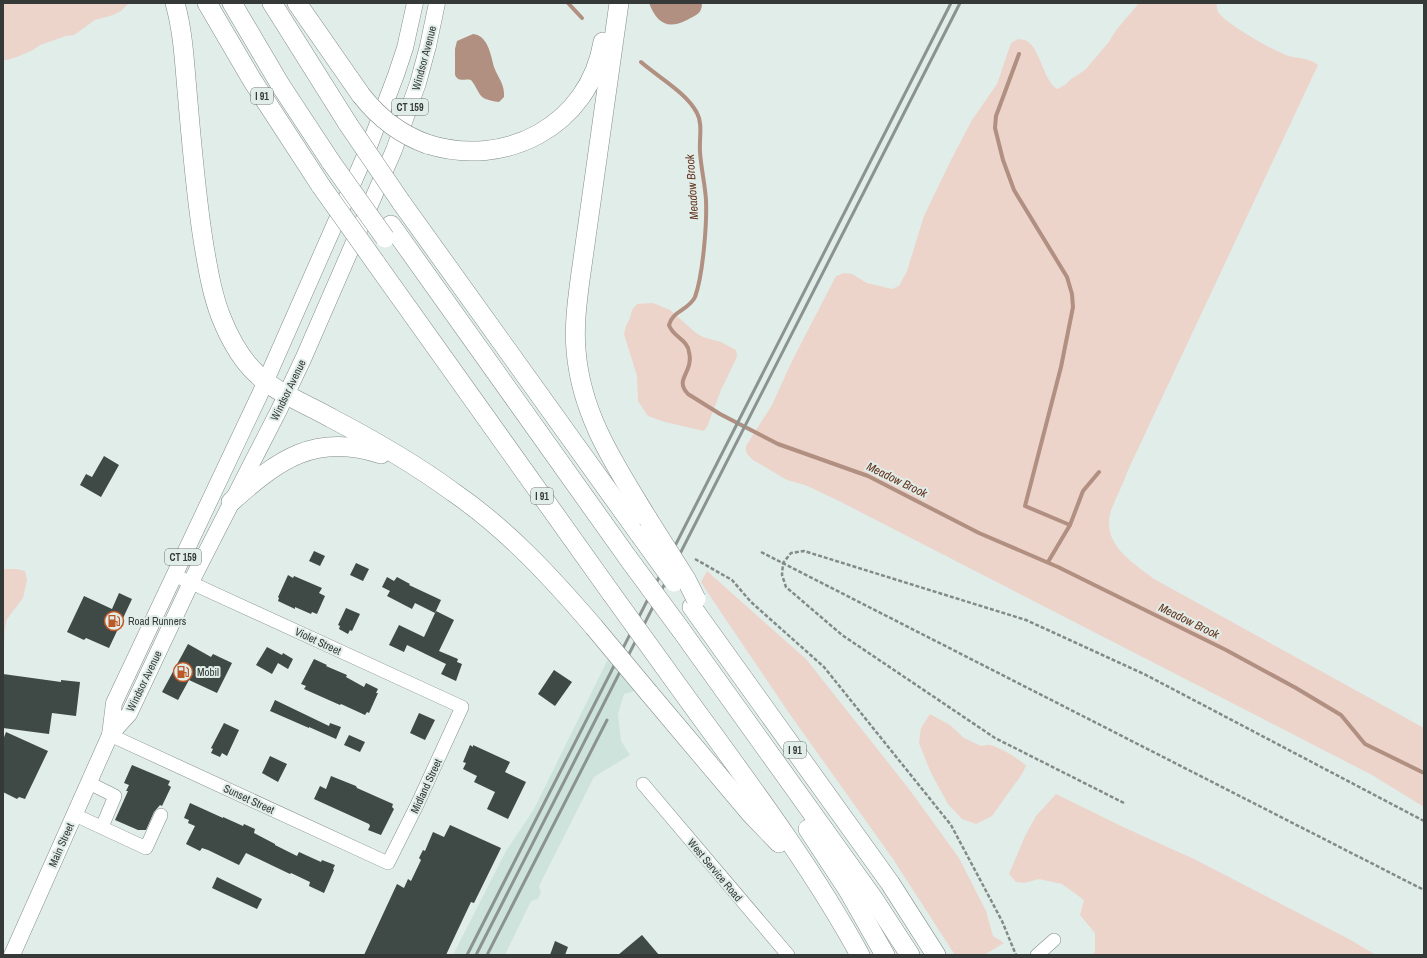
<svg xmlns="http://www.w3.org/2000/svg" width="1427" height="958" viewBox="0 0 1427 958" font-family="'Archivo Narrow',sans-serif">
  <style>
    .built { fill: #cee3db }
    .green { fill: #ecd4cb }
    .water { fill: #b18f81 }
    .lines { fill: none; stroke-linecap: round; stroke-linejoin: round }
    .stream { stroke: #b18f81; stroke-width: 4 }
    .building { fill: #3f4945 }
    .minor-casing { stroke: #838e8a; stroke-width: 14 }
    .major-casing { stroke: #838e8a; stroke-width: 17 }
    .highway-casing { stroke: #838e8a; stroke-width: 20 }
    .path { stroke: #838b89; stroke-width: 2.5; stroke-dasharray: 4 2; stroke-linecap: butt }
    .minor { stroke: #fff; stroke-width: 13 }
    .major { stroke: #fff; stroke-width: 16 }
    .highway { stroke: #fff; stroke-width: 19 }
    .rail { stroke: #8b9391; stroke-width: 3 }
    .highway-bridge-casing { stroke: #838e8a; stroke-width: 20; stroke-linecap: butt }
    .highway-bridge { stroke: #fff; stroke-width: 19 }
    .labels { text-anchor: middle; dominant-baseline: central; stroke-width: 4; stroke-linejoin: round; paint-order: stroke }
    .shield { fill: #e1ede9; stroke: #69706e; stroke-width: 1 }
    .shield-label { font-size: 10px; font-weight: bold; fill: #353a39 }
    .street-label { font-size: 11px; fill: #353a39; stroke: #e1ede9 }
    .poi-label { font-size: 11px; fill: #353a39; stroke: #e1ede9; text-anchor: start }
    .water-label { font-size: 12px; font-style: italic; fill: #673722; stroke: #e1ede9 }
  </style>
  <rect width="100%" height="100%" fill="#e1ede9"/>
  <polygon class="built" points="608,659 635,690 632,692 624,694 618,714 621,741 630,755 594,777 539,886 541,892 538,899 531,901 505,955 453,955 506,851 534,809"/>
  <g class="green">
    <polygon points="3,3 129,3 121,11 113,15 95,20 74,35 66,36 40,45 33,50 17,57 3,61"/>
    <path d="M1139,3h77c1,3 1,6 2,9 8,12 54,38 68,43 11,4 23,2 32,10l-189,403c-5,14 -12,27 -17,40 -13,35 19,53 42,71l270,149v79l-52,-32 -535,-275 -32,-15 -18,-5 -34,-20 -6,-6 -1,-4v-4l26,-41 20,-44 44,-85 8,-3 8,1 15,9 25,6 7,-3 8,-15 17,-55 26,-54 22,-42 25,-36 14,-41 7,-4c3,0 7,1 9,2 14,9 15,37 30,48l8,-4 6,-6 14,-9 23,-27 9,-14z"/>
    <polygon points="653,303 670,310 696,333 703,337 721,342 736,350 737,355 736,359 721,390 707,427 704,431 665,422 648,416 638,401 637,376 624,334 626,326 630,318 632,310 637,304"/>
    <polygon points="6,569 17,569 25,571 27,580 23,598 7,619 5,628 4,645 3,647 3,570"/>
    <polygon points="707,571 806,659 909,789 959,858 986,911 993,936 1004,943 984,955 955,955 893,859 789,713 712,599 701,582"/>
    <path d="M930,714l20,11 14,13 17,8c2,0 4,-1 6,-1 8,-1 33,14 39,21l-4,8 -30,42 -16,8 -14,-5 -14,-15 -17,-31 -12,-30 2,-15z"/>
    <polygon points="1056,794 1121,826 1194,859 1349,939 1376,955 1093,955 1095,951 1095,933 1080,915 1084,900 1062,884 1039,879 1024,883 1016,882 1009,874 1025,836 1036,816"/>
  </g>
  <g class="water">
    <path d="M649,3h53c0,11 -6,12 -15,17 -20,10 -30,3 -38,-17z"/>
    <path d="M473,34c15,1 18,22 21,33 4,11 11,17 10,30l-5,5c-23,-3 -17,-8 -28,-22 -7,-2 -12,3 -16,-5v-26l2,-8z"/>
  </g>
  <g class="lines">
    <g class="stream">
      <polyline points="568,3 582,18"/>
      <polyline points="1019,54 996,116 995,128 1003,160 1014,190 1067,277 1072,294 1073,307 1061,367 1025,506 1070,525 1048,562"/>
      <path d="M641,62c17,15 46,31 56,51 6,11 2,26 3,39 1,16 5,32 6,48 1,24 -3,75 -11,97 -6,13 -23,14 -26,28 3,11 19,15 20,27 1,4 1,9 0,13 -3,12 -12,17 -1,29l32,20 58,30 90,32 111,57 79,34 168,83 70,38 45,27 24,29 59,29"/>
      <polyline points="1070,525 1083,491 1099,472"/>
    </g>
  </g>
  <g class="building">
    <polygon points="104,456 119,465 101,497 80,485 86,474 92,477"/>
    <polygon points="314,551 325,556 320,566 309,561"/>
    <polygon points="356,563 369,569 363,581 350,575"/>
    <polygon points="288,575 293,578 294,576 322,588 319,593 325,596 317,614 312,612 311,614 295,607 295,609 278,601 279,598 278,597"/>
    <polygon points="387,577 394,581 397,577 410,584 409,585 441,600 435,613 415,603 412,609 387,596 390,591 382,587"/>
    <polygon points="119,593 132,599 109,648 86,638 84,640 67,632 84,596 112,609"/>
    <polygon points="346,608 360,614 352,631 350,630 348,634 339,629 340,626 338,625"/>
    <polygon points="436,611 454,620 439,651 458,659 457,662 462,664 456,681 441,674 446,664 407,645 404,652 389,645 399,625 424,637"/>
    <polygon points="188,644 211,657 213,654 232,663 217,693 189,680 178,700 162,692"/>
    <polygon points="267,647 282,655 283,653 293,659 288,669 278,663 272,674 256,665"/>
    <polygon points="314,659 327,665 326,666 347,675 346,677 364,687 366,683 378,689 376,693 378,693 369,713 367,712 365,715 341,704 340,705 304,689 306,686 301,684"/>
    <polygon points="554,670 572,682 555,706 538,694"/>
    <polygon points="3,674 61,682 61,680 80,682 76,716 52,713 49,734 3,728"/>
    <polygon points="275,700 329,726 330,723 341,727 336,739 309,727 309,728 270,711"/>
    <polygon points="419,713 435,720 425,740 410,733"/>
    <polygon points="224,723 239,730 227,756 222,753 220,757 211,753 213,749 211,748"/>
    <polygon points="6,732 48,751 25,799 19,797 17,799 3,792 3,740"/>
    <polygon points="349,735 365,742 360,752 344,745"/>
    <polygon points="470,745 473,747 473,745 510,762 505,772 526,782 508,819 487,809 495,792 474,782 477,776 463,769 466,763 463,762"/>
    <polygon points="270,756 287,764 278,782 262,773"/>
    <polygon points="132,765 170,781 168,785 171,787 162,806 160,805 154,812 146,830 138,830 115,820 128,791 126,791 129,785 124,783"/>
    <polygon points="331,776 356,786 357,788 393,804 392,807 394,809 381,835 368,830 370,826 369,824 314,799 320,786 326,789"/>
    <polygon points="190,803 223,818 223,817 243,826 244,824 255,829 254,833 275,844 275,845 297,856 299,852 321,862 322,860 335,865 333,869 334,870 324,893 309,886 310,882 291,873 290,874 246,853 239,865 208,850 202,848 200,851 186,844 195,826 188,823 189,820 184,818"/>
    <polygon points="450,825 501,848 474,903 471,902 446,955 364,955 397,884 404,888 408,879 411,881 421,860 419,858 423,850 425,851 433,832 444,837"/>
    <polygon points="217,877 262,899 257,909 212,888"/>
    <polygon points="642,935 659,955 618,955"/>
    <polygon points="555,941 568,947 565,955 550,955"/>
  </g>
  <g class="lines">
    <g class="minor-casing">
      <g id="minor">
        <polyline points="110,735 388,863 417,805 462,707 174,575"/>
        <polyline points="89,783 115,796 102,827"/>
        <polyline points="643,784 788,955"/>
        <polyline points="75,815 146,848 161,815"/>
        <polyline points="1037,955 1054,940"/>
      </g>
    </g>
    <g class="major-casing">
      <g id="major">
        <polyline points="110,735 129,714 196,572 279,410 304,357 394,150 418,83 428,46 437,3"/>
        <polyline points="12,955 110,735 114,703 260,394 353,183 370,144 396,75 405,48 415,3"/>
      </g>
    </g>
    <g class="highway-casing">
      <g id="highway">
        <path d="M175,3c7,25 9,51 11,76 5,56 9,112 18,167 4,23 8,48 17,71 8,20 20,43 37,58 20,19 49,29 73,43 42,22 84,46 122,74 54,37 99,86 141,135"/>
        <polyline points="207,3 252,80 321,186"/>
        <polyline points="232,3 281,86 331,162"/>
        <polyline points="272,3 348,124"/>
        <polyline points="297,3 361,95"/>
        <path d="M619,3l-39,277c-3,23 -6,46 -4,70 5,65 39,115 72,169"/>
        <path d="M427,144c78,25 162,-18 176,-102"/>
        <polyline points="401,202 640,535"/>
        <polyline points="391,225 628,558"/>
        <polyline points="375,262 611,593"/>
        <path d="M231,502c47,-42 84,-70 150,-48"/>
        <polyline points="692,607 890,883 936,955"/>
        <polyline points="681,630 873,898 910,955"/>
        <path d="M663,665c68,95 141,188 197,290"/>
        <polyline points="649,693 751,814 779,843"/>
        <polyline points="808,829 848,890 885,955"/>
      </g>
    </g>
    <g class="path">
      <polyline points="761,552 1424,890"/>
      <polyline points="695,559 732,580 751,602 824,667 951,825 1002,921 1016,955"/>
      <polyline points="1124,803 995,738 842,635 786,587 782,575 783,563 791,553 804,551 1026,620 1146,675 1424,821"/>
    </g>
    <use href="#minor" class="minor"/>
    <use href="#major" class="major"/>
    <use href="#highway" class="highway"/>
    <g class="rail">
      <polyline points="467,955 951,3"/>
      <polyline points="476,955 960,3"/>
      <polyline points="487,955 607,720"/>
    </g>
    <g class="highway-bridge-casing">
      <g id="highway-bridge">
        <path d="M361,95c18,23 38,39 66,49"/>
        <polyline points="348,124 401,202"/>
        <polyline points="331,162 385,238"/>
        <polyline points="321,186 375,262"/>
        <polyline points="648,519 686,579 696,599"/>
        <polyline points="640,535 674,582"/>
        <polyline points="628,558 681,630"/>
        <polyline points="611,593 663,665"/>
        <polyline points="594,627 649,693"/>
      </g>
    </g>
    <use href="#highway-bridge" class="highway-bridge"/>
  </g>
  <defs>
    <g id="fuel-ring" transform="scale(1)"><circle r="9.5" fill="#e1ede9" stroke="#bd5827" stroke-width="1.5"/><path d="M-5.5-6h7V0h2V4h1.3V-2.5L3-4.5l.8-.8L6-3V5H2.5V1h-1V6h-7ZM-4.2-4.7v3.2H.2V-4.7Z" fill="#bd5827"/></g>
  </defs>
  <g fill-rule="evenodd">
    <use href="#fuel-ring" x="114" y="621"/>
    <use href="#fuel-ring" x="183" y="672"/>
  </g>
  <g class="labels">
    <g class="shield">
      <rect x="251" y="88" width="22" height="16" rx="3"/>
      <rect x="392" y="99" width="36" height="16" rx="3"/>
      <rect x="531" y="488" width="22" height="16" rx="3"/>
      <rect x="165" y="549" width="36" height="16" rx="3"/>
      <rect x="784" y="742" width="22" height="16" rx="3"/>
    </g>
    <g class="shield-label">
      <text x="262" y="96">I 91</text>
      <text x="410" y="107">CT 159</text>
      <text x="542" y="496">I 91</text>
      <text x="183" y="557">CT 159</text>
      <text x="795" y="750">I 91</text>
    </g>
    <g class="street-label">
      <text transform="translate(424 58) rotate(-75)">Windsor Avenue</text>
      <text transform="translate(288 390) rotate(-64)">Windsor Avenue</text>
      <text transform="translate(318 641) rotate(25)">Violet Street</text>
      <text transform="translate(144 681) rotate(-64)">Windsor Avenue</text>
      <text transform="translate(426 786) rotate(-65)">Midland Street</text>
      <text transform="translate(249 799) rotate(25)">Sunset Street</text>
      <text transform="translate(61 845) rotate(-66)">Main Street</text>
      <text transform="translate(715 870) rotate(50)">West Service Road</text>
    </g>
    <g class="poi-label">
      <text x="128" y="621">Road Runners</text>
      <text x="197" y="672">Mobil</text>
    </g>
    <g class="water-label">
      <text transform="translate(692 187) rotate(-94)">Meadow Brook</text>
      <text transform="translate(897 480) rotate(26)">Meadow Brook</text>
      <text transform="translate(1189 621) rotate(26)">Meadow Brook</text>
    </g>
  </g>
  <rect width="1427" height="958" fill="none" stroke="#353a39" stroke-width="8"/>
</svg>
